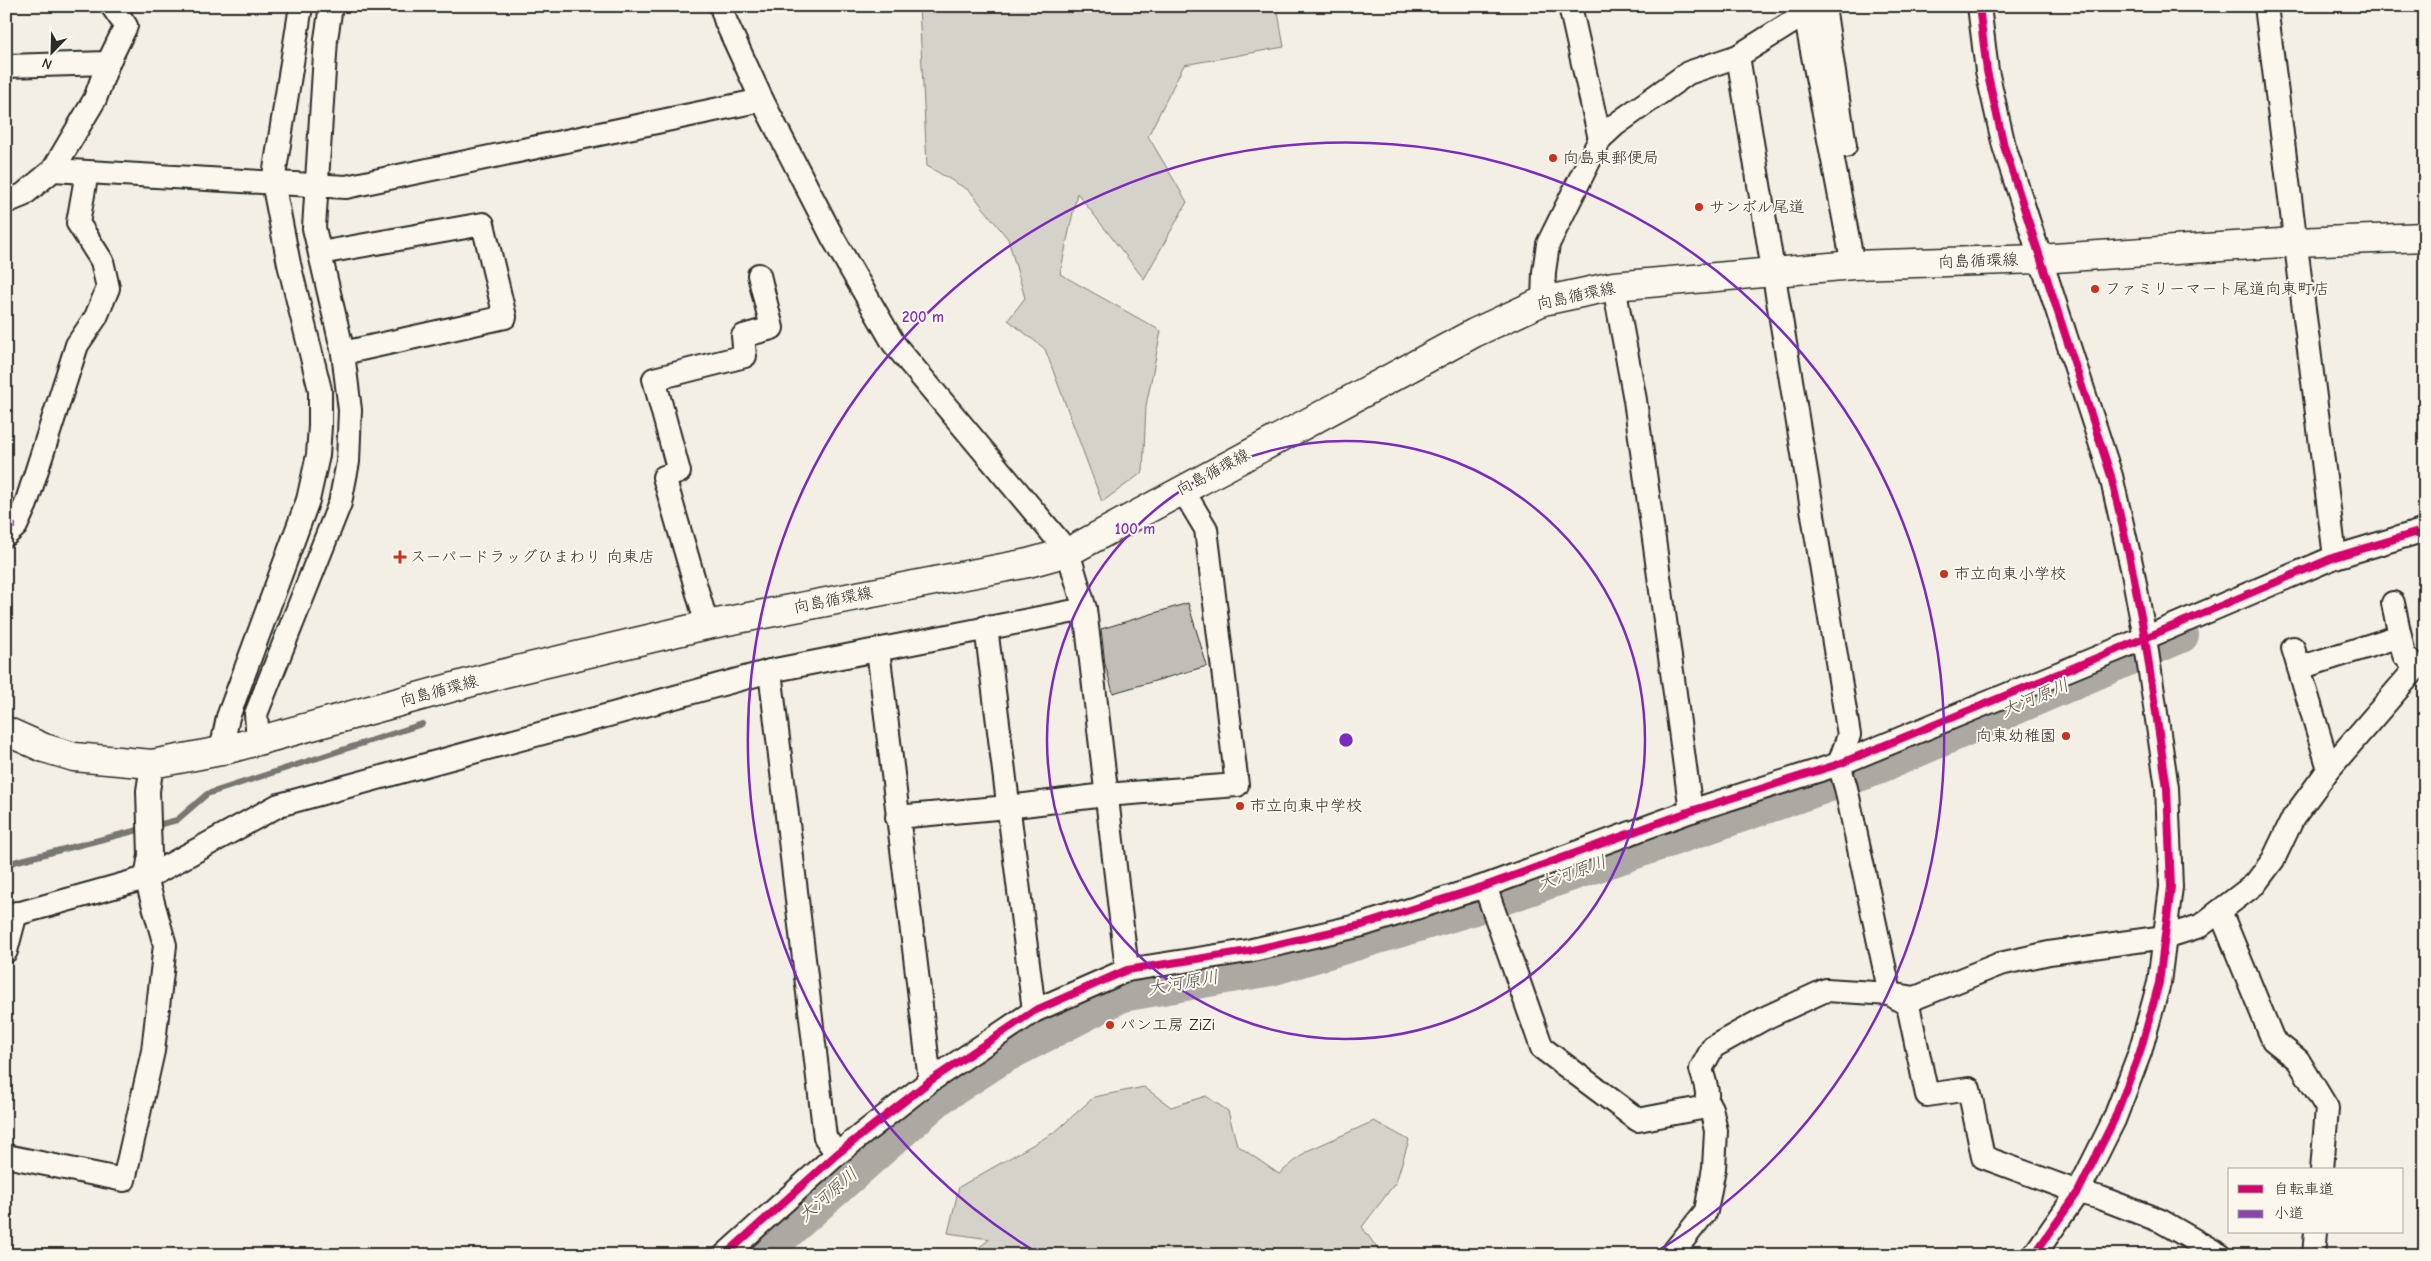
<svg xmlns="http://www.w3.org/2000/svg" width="2431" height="1261" viewBox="0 0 2431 1261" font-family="'Comic Neue','Klee One',sans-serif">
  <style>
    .green { fill: #d5d2c9; stroke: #807e7a }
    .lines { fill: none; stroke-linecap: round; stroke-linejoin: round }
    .stream { stroke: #787772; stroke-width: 6 }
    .river { stroke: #aca9a2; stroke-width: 36 }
    .building { fill: #c0beb6; stroke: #2b2b2b }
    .minor-casing { stroke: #2b2b2b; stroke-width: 26 }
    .major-casing { stroke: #2b2b2b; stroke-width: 31 }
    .minor { stroke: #fbf7ec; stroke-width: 22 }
    .major { stroke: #fbf7ec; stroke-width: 28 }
    .quiet { stroke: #8e44ad; stroke-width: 6; stroke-dasharray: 12 6; stroke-linecap: butt }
    .cycleway-casing { stroke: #fbf7ec; stroke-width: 11 }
    .cycleway { stroke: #d6006c; stroke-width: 8 }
    .ring { fill: none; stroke: #7b2cbf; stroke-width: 2.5 }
    .poi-dot { fill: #c8321e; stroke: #fbf7ec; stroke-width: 2 }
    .labels { text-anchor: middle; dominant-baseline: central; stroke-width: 4; stroke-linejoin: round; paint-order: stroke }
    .poi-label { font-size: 16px; fill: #2b2b2b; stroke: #fbf7ec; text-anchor: start }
    .street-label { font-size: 16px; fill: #2b2b2b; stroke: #fbf7ec }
    .water-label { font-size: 18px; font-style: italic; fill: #585755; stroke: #fbf7ec }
    .centre { fill: #7b2cbf; stroke: #fbf7ec; stroke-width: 2.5 }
    .ring-label { font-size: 15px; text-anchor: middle; font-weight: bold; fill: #7b2cbf; stroke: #fbf7ec; stroke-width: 4; stroke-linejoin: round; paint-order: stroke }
  </style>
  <rect width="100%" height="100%" fill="#f3efe4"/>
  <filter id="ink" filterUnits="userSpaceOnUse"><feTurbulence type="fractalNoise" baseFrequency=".02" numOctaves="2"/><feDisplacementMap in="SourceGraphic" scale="10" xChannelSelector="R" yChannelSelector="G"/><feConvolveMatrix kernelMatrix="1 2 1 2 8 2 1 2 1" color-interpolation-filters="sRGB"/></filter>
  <g filter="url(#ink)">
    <g class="green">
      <polygon points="919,6 1277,6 1284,47 1184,65 1148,136 1187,202 1144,279 1077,193 1060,274 1161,331 1146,406 1143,472 1102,502 1045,349 1008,320 1025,298 1008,239 970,191 927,166"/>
      <polygon points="1144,1087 1171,1107 1206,1096 1228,1111 1237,1145 1279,1174 1307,1151 1374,1121 1409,1140 1396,1182 1362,1227 1382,1255 969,1255 990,1239 948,1233 959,1187 1055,1132 1094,1097"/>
    </g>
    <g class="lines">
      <polyline class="stream" points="6,864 177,820 207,794 422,724"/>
      <polyline class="river" points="760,1255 938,1098 1001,1057 1122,994 1271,968 1468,909 1867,771 2181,635"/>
    </g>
    <polygon class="building" points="1188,603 1207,666 1113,693 1105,664 1101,629"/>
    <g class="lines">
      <g class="minor-casing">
        <g id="minor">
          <polyline points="721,6 726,22 762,100 833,238 894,344 1068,552 1085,609 1127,970"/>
          <polyline points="1570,6 1600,139"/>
          <polyline points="1824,6 1845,146"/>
          <polyline points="1979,6 1987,71 2004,146 2111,476 2132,568 2145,638 2167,788 2171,887 2159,983 2140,1052 2114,1120 2078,1192 2034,1255"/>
          <polyline points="2266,6 2335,557"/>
          <polyline points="1805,14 1853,265"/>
          <polyline points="1738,56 1849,735 1839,764 1846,788 1890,994 1908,1005 1927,1095 1969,1089 1983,1157 2078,1192 2101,1198 2161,1221 2220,1255"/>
          <polyline points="6,66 108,63"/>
          <polyline points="53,170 346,187 762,100"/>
          <polyline points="6,202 23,195 53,170 95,99 108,63 126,26 112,6"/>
          <polyline points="320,253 483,224 505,317 343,353"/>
          <polyline points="1614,286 1635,400 1691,811"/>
          <polyline points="1543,301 1544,272 1548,244 1600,139 1615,125 1688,73 1738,56 1818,6"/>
          <polyline points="6,535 16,526 26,504 77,345 96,317 108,288 102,261 78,223 87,172"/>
          <polyline points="2393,603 2404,655 2416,668"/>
          <polyline points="707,625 664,477 679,472 654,379 745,356 743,336 772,328 759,275"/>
          <polyline points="986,627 1034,1011"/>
          <polyline points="2293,648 2329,769"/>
          <polyline points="878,650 930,1081"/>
          <polyline points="2299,668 2400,636"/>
          <polyline points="770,671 825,1137 837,1154"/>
          <polyline points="258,740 256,714 340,503 348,462 350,410 343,353 314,228 326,39 331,6"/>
          <polyline points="221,751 228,717 308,500 318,455 320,426 320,390 289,264 273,182 301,6"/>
          <polyline points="897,817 1008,807 1105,795 1237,785 1206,529 1182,489"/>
          <path d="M1485,886l57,162 96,72 63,-12c12,-9 3,-27 0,-39l12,-22 54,-30 59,-27 64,4 25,4 85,-34 49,-11 116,-16 35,-11 55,-42 18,-24 20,-42 36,-49 87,-101 9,-4"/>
          <polyline points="2220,911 2273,1040 2298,1060 2327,1108 2322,1170"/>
          <polyline points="6,917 146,878 279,805 770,671 1085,609"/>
          <polyline points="6,951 16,913"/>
          <polyline points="6,1156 124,1180 153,1051 165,945 146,878 150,855 148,791 152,764"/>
          <polyline points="725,1255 837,1154 930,1081 1034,1011 1127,970 1248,951 1362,925 1485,886 1691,811 1839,764 2145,638 2335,557 2425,530"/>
          <polyline points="1671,1255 1706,1211 1714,1168 1716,1131 1711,1108 1706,1104"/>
          <polyline points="2314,1255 2316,1232"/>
        </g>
      </g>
      <g class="major-casing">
        <polyline id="major" points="6,731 44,748 74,757 152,764 221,751 501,674 707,625 1028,563 1068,552 1474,333 1543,301 1614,286 1853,265 2039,259 2296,242 2425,237"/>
      </g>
      <use href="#minor" class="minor"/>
      <use href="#major" class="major"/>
      <polyline class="quiet" points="6,526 16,526"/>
      <g class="cycleway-casing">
        <g id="cycleway">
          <polyline points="1979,6 1987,71 2004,146 2111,476 2132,568 2145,638 2167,788 2171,887 2159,983 2140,1052 2114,1120 2078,1192 2034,1255"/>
          <polyline points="725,1255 837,1154 930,1081 1034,1011 1127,970 1248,951 1362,925 1485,886 1691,811 1839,764 2145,638 2335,557 2425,530"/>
        </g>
      </g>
      <use href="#cycleway" class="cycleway"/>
    </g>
  </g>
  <g class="ring">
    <circle cx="1346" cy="740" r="299"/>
    <path d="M1038 1253A598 598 0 1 1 1654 1253"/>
  </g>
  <g class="poi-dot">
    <circle cx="1553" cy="158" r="5"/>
    <circle cx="1699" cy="207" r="5"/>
    <circle cx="2095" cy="289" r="5"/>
    <path d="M397.5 549.5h5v5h5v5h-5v5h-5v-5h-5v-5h5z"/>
    <circle cx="1944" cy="574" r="5"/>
    <circle cx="2066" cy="736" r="5"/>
    <circle cx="1240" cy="806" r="5"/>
    <circle cx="1110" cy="1025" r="5"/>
  </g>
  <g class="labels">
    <g class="poi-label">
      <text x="1563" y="158">向島東郵便局</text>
      <text x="1709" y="207">サンボル尾道</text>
      <text x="2105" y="289">ファミリーマート尾道向東町店</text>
      <text x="410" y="557">スーパードラッグひまわり 向東店</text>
      <text x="1954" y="574">市立向東小学校</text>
      <text x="2056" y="736" text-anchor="end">向東幼稚園</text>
      <text x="1250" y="806">市立向東中学校</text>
      <text x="1120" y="1025">パン工房 ZiZi</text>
    </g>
    <g class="street-label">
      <text transform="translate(1978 261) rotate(-2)">向島循環線</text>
      <text transform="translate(1576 296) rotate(-12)">向島循環線</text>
      <text transform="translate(1213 472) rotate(-28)">向島循環線</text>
      <text transform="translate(833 600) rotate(-11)">向島循環線</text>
      <text transform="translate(439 691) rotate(-15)">向島循環線</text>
    </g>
    <g class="water-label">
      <text transform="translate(2035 698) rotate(-23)">大河原川</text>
      <text transform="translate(1572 873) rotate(-19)">大河原川</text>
      <text transform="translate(1183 983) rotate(-10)">大河原川</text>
      <text transform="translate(828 1195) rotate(-41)">大河原川</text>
    </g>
  </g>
  <circle cx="1346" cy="740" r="8" class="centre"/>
  <g class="ring-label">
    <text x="923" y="322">200 m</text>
    <text x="1135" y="534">100 m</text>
  </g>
  <rect width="2431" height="1261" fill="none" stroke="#fbf7ec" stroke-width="25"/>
  <rect x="12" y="12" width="2406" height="1236" fill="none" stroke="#2b2b2b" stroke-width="2" filter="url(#ink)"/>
  <rect x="2228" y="1168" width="175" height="65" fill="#fbf7ec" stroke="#a8a59f"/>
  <rect x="2238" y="1185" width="25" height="8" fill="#d6006c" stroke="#a8a59f"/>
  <text x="2274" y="1194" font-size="15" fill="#2b2b2b">自転車道</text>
  <rect x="2238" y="1210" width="25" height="8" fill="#8e44ad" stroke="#a8a59f"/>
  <text x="2274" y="1218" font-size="15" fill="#2b2b2b">小道</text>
  <g transform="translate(52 52) rotate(203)" stroke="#fbf7ec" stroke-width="4" paint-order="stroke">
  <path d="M0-4L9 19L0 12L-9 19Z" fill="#2b2b2b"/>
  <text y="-8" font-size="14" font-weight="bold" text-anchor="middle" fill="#2b2b2b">N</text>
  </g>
</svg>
